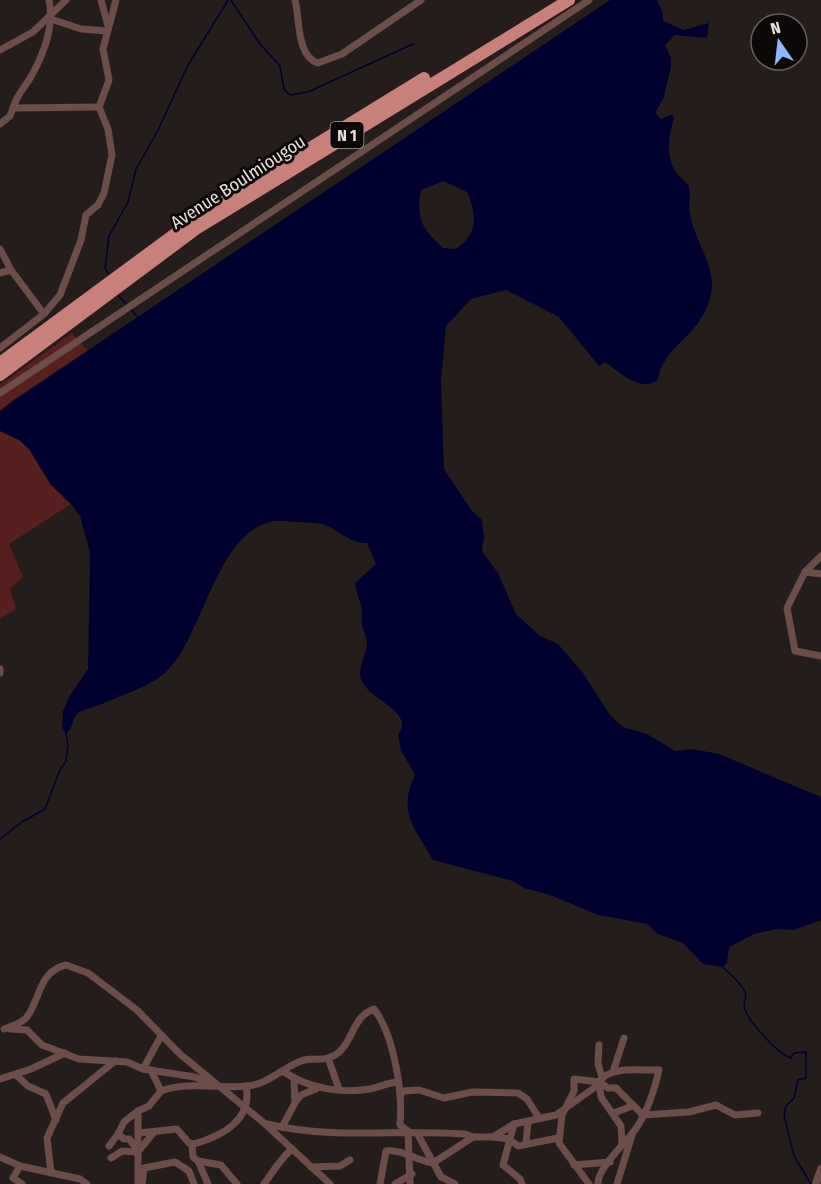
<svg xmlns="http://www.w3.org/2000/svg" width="821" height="1184" viewBox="0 0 821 1184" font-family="'Fira Sans Condensed',sans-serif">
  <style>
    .green { fill: #55201d }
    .water { fill: #000030; fill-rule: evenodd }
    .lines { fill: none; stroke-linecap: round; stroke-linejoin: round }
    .stream { stroke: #000030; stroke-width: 1.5 }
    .minor { stroke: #6c4d49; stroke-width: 7 }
    .tertiary { stroke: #6c4d49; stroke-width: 8 }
    .trunk { stroke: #c8817a; stroke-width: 12 }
    .labels { text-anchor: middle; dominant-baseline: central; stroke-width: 6; stroke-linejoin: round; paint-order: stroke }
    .shield { fill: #0c0808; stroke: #a5a09f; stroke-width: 1.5 }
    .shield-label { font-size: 16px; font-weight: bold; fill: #e7e1e0 }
    .street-label { font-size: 18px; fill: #e7e1e0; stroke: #0c0808 }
  </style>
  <rect width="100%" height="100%" fill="#251d1c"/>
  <g class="green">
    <polygon points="72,333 88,351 0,411 0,385"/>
    <polygon points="0,431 19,440 29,449 51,485 71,504 9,544 23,577 10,589 16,609 0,619"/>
  </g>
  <path class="water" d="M610,0h47l6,13v8l21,9 25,-7 -2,15 -32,-3 -10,10 6,13v8l-7,31 -9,16 6,6 11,-5 2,4c-5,16 -9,38 2,54 3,5 9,9 13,14 2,9 -1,18 1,28 7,39 39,62 10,106 -12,19 -40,35 -42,60 -18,13 -38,-8 -53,-18l-6,4 -40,-49 -53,-27 -35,9 -25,27 -5,55 3,88 28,42 10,9 2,17 -2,14 16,22 18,41 24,22 18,8 25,29 27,42 13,12 24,7 28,17 17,-2 27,5 102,43v123l-27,10 -18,-1 -22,5 -25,13 -2,15 -4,5 -20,-3 -20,-21 -25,-9 -11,-10 -49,-9 -48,-20 -26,-7 -11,-7 -80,-21c-18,-32 -36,-48 -18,-85l-14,-25 -3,-15c18,-25 -30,-34 -37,-56 -4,-12 6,-24 6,-37 0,-6 -4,-11 -5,-18 -1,-6 1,-12 -1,-18 -2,-9 -5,-14 -6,-23l21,-19 -9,-21c-17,1 -29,-14 -45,-19 -6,-1 -40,-3 -46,-3 -60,7 -71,114 -110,151 -17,16 -65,32 -87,40 -8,6 -5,16 -13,22l-4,-7 1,-16 6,-14 19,-28 2,-117 -10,-36 -9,-12 -20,-19 -22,-36 -10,-9 -19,-9v-20l11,-9zM443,181l24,11c10,23 11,42 -11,57l-13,-1c-21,-19 -27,-29 -22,-58z"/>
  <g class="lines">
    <g class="stream">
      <polyline points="231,0 260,44 280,66 284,89 290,95 308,92 413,44"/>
      <polyline points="110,277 105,268 109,236 128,202 136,169 158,130 187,67 228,0"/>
      <polyline points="118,295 127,305"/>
      <polyline points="130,308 138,318"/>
      <polyline points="0,839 22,822 45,809 60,770 66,761 68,746 66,732"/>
      <path d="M723,967c7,8 18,15 22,25 2,5 -1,9 -1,13 1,14 34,49 47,53l3,-5 12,-1v26l-8,2 -4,18 -8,8 -2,9 10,41 17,28"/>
    </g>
    <g class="minor">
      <polyline points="101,0 108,26"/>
      <path d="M295,0c5,18 1,56 23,63l24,-9 79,-54"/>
      <polyline points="51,19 81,29 107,31"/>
      <polyline points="0,50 33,32 66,0"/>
      <path d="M13,108c3,-11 10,-19 16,-28 14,-24 26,-53 20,-80"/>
      <polyline points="0,124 10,116 13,108 99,107"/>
      <polyline points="0,249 11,270 44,314"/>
      <polyline points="0,273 11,270"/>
      <polyline points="0,348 44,314 60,295 81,240 86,215 98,205 104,193 112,155 108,129 99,107 109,80 103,49 116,0"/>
      <polyline points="0,393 589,0"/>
      <polyline points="821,556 805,572 787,608 795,651 821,656"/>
      <polyline points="805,572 821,574"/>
      <polyline points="0,669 0,673"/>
      <path d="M4,1029c8,-3 16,-5 22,-11 14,-16 12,-47 40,-53l22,8 49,37 43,44 84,69 66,61"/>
      <polyline points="10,1029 27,1030 42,1045 79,1059 127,1062 143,1069 195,1077 214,1085"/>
      <polyline points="599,1045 598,1064 602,1077"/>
      <polyline points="328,1058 339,1089"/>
      <polyline points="143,1069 161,1036"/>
      <path d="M284,1072c24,16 57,22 86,17 9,-2 17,-6 27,-7"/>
      <polyline points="613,1072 624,1038"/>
      <polyline points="16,1075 28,1086 46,1094 56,1120"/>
      <polyline points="0,1079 31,1069 65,1053"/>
      <path d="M161,1091c26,-10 59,-2 86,-5 22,-2 35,-18 54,-25 10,-4 18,0 27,-3 25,-6 22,-42 46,-49 20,26 29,83 26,116l8,6 2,53"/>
      <polyline points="400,1096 403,1091 419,1090 444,1098 472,1092 518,1093 527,1099 539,1118"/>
      <polyline points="295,1103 301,1095 316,1089"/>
      <polyline points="614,1113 632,1106"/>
      <path d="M267,1124c68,16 130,5 198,10l8,3"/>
      <polyline points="514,1124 503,1165 520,1179 522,1184"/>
      <polyline points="282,1127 295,1103 294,1078"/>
      <path d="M139,1133l38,-4 12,14 5,1c27,-8 59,-23 52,-58"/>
      <polyline points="417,1133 441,1177 455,1184"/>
      <polyline points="118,1134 124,1122 138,1111"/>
      <polyline points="493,1137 509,1139 518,1146 558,1138"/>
      <polyline points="526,1143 528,1122"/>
      <polyline points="192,1144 193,1157 198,1161 208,1184"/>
      <polyline points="109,1146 118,1134 124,1139 129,1139 138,1150"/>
      <polyline points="137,1153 154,1132"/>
      <polyline points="0,1157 20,1166 80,1179 87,1184"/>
      <polyline points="111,1158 122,1151 137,1152"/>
      <polyline points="198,1161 221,1165 237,1184"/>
      <polyline points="574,1165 610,1162"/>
      <polyline points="20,1166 13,1178 22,1184"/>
      <polyline points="311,1167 340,1166 350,1160"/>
      <polyline points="51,1173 47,1138 63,1103 115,1061"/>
      <polyline points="138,1184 138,1111 149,1106 161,1091 151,1070"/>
      <polyline points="142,1184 144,1168 175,1162 189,1171 194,1184"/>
      <path d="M264,1184c10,-13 15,-24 28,-35"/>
      <path d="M380,1184l6,-33c17,-2 30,10 47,12l40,-26h20l21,-13 42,-9 42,-30"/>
      <polyline points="395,1184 412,1174"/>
      <polyline points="589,1184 559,1143 562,1115 574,1091 574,1079 599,1082 608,1088 616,1088 643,1115 689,1112 716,1105 735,1115 758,1113"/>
      <path d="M598,1184c-1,-14 24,-38 33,-49 15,-18 23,-43 28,-65 -17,1 -49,-5 -60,12l2,15 20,29 1,19"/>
      <polyline points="617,1184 632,1135"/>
    </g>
    <polyline class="tertiary" points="816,1184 821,1169"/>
    <g class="trunk">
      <polyline points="0,363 198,217 424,78"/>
      <polyline points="0,375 196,229 569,0"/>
    </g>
  </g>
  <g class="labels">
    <rect class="shield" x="330.5" y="122" width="33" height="26" rx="4.5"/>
    <g class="shield-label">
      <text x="347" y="135">N 1</text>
    </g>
    <g class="street-label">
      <text transform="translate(238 182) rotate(-33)">Avenue Boulmiougou</text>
    </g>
  </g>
  <g transform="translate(779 42) rotate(346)"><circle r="28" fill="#0c0808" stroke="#645f5e" stroke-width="1.5"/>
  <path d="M0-4.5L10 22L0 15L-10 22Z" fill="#91b8fd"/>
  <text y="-9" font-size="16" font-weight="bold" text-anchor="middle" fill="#e7e1e0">N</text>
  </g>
</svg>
